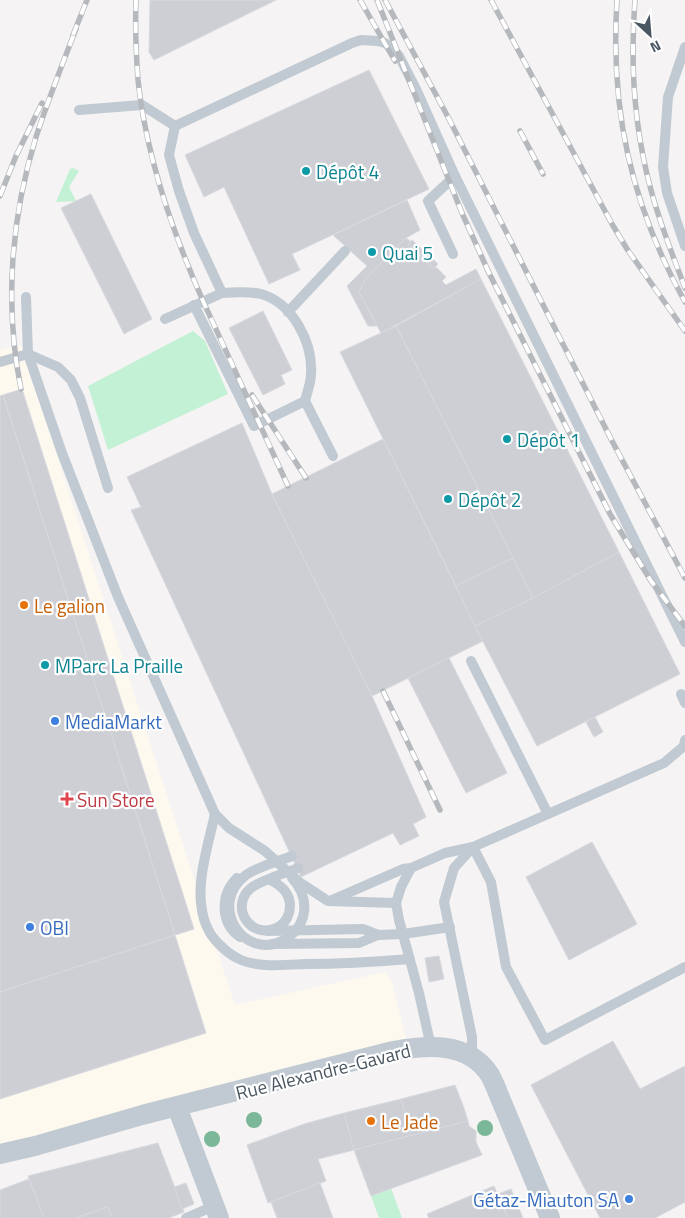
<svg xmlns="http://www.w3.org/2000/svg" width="685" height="1218" viewBox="0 0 685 1218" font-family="'Titillium Web',sans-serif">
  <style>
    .commercial { fill: #fdf9ef }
    .green { fill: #c3f1d5 }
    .building { fill: #cdcfd5; stroke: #d7d9de }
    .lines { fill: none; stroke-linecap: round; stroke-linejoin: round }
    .service { stroke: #c1cad2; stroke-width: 10 }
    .minor { stroke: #c1cad2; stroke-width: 20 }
    .rail-casing { stroke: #b5b8bd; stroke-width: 5.5 }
    .rail { stroke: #fff; stroke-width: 4; stroke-dasharray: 11; stroke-linecap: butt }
    .service-bridge { stroke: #c1cad2; stroke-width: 10 }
    .tree { fill: #7bb799 }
    .culture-dot { fill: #0f9aa8; stroke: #fff; stroke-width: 2 }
    .food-dot { fill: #e8710a; stroke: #fff; stroke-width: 2 }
    .shop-dot { fill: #3f7fe0; stroke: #fff; stroke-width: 2 }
    .health-dot { fill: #e0444e; stroke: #fff; stroke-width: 2 }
    .labels { text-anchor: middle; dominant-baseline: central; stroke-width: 4.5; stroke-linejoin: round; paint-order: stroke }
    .culture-label { font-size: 19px; fill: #0d838f; stroke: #fff; text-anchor: start }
    .food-label { font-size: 19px; fill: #c56008; stroke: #fff; text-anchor: start }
    .shop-label { font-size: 19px; fill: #366cbe; stroke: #fff; text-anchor: start }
    .health-label { font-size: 19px; fill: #be3a42; stroke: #fff; text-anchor: start }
    .street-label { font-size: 19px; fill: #4a5661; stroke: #fff }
  </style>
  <rect width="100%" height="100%" fill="#f5f3f3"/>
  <polygon class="commercial" points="21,345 235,1005 385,972 392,982 409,1050 0,1152 0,350"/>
  <g class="green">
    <polygon points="73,168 79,171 69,187 76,201 56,202 70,169"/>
    <polygon points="193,331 205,341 228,394 108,450 88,386"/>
    <polygon points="391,1188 402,1218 379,1218 371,1196"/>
  </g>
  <g class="building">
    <polygon points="150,0 276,0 154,60 149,52"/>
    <polygon points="369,70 429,189 292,254 300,270 269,284 224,187 204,197 185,155"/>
    <polygon points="91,194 152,319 124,334 61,208"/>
    <polygon points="407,200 420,230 406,238 366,278 359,292 377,326 368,326 347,286 367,266 333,235"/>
    <polygon points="406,238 411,242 408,244 434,268 436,267 446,277 442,281 446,285 476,269 481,279 381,333 359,292 366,278"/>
    <polygon points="412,240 438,264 434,268 408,244"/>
    <polygon points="481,279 619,552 533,598 396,326"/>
    <polygon points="263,311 292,370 281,375 285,384 263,395 229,328"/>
    <polygon points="396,326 513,558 456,586 340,352"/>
    <polygon points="22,389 194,929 175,935 3,395"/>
    <polygon points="3,395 175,935 0,992 0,396"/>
    <polygon points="242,423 272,494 372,696 426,817 413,824 419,836 400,845 393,833 301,877 131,510 141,507 127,477"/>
    <polygon points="383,439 483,641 372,696 272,494"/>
    <polygon points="619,552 680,674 537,746 475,626 533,598"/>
    <polygon points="513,558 533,598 475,626 456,586"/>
    <polygon points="449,658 507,773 466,793 408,678"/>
    <polygon points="595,717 603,732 594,737 586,722"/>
    <polygon points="592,842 637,924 569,960 526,877"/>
    <polygon points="175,935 206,1033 0,1099 0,992"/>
    <polygon points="439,956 444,979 429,982 425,958"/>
    <polygon points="613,1041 640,1089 685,1066 685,1202 655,1218 600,1218 531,1085"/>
    <polygon points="455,1085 464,1108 468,1121 411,1136 401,1099"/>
    <polygon points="401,1099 411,1136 354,1150 344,1113"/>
    <polygon points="344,1113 354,1150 318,1159 326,1181 268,1203 247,1145 304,1124"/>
    <polygon points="468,1121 469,1126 476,1131 476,1142 482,1155 371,1196 354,1150"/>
    <polygon points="158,1143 184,1212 169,1218 112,1218 108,1207 76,1218 44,1218 28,1176"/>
    <polygon points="29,1179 44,1218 0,1218 0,1190"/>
    <polygon points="186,1183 194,1204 182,1209 174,1187"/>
    <polygon points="320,1183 333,1218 277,1218 271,1202"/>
    <polygon points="494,1186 508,1218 429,1218 427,1214"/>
    <polygon points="511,1189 523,1218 508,1218 498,1194"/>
    <polygon points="108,1207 112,1218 76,1218"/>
  </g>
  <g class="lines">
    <g class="service">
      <polyline points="685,47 668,97 663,167 667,193 685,246"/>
      <polyline points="79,110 142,105 175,126 352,43 361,40 377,41 385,43 392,48 399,56 416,89 455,176 685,642"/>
      <path d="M175,126l-6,29 10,36 15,42 28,60c13,-1 26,-2 39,1 32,9 52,49 50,80 0,9 -4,18 -6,27l28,55"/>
      <polyline points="453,254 428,201 455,176"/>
      <polyline points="26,297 28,354 62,453 118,597 215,814 229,828 265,851 299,882 328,901 396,903"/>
      <polyline points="194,305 254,426 305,401"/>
      <polyline points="288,312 345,251"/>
      <polyline points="165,319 222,293"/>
      <polyline points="0,362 28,354 58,367 71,380 80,398 108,488"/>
      <polyline points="471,661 548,814"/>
      <polyline points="681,694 685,703"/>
      <path d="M215,814c-6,27 -17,62 -14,89 1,9 3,19 7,26 4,10 19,24 29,29 18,10 47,7 67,6 36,0 71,-2 106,-5"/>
      <polyline points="473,847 491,882 506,967 545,1040 685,967"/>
      <polyline points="411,868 401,887 396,903 399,920 419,993 431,1047"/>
      <path d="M237,878c-17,17 -17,45 3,59"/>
      <polyline points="332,900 403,869 411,868 445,853 473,847 664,763 684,746 685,740"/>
      <polyline points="267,931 363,929 378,935"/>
      <polyline points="273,944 359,943 378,935 403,934 450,927"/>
      <polyline points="472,1057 472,1037 444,902 454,868 473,847"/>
      <polyline points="186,1218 214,1206"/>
    </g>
    <g class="minor">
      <polyline points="177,1107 219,1218"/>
      <path d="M0,1154l35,-8 107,-31 251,-64c34,-6 75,-10 97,24 3,6 6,12 8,18l52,125"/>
    </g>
    <g class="rail-casing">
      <g id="rail">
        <path d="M136,0c-1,27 0,53 2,80 8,76 34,151 65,221l85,185"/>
        <polyline points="360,0 395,61"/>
        <polyline points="377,0 462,213 489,273 610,514 651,581 685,626"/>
        <polyline points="385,0 448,117 611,439 685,578"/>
        <polyline points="491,0 612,224 627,249 685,331"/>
        <path d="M617,0c-7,111 14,204 68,302"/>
        <path d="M635,0c-5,64 -1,128 16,190 9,34 22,66 34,98"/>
        <polyline points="73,35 87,0"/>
        <polyline points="520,131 543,174"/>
        <polyline points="0,196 16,156 42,103"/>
        <path d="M21,389c-17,-84 -10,-171 15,-252 12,-37 26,-72 40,-108"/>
        <polyline points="252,395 306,478"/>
        <polyline points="383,691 440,810"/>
      </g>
    </g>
    <use href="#rail" class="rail"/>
    <g class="service-bridge">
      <path d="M292,856c-15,6 -33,10 -46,19 -39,29 -3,87 38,65 9,-5 16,-13 19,-23 4,-15 -1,-28 -11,-39"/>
      <path d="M270,880c11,5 20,13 20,26 0,8 -4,16 -10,20 -28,17 -52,-19 -29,-38 10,-8 35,-15 47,-20"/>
    </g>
  </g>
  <g class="tree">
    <circle cx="254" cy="1120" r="8"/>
    <circle cx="485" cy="1128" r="8"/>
    <circle cx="212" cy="1139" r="8"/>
  </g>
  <g class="culture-dot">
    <circle cx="306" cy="171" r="5"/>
    <circle cx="372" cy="252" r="5"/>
    <circle cx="507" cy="439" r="5"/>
    <circle cx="448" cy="499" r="5"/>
    <circle cx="45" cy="665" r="5"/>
  </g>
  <g class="food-dot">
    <circle cx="24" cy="605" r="5"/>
    <circle cx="371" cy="1121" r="5"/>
  </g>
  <g class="shop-dot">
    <circle cx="55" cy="721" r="5"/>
    <circle cx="30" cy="927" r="5"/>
    <circle cx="629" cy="1199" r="5"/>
  </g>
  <path class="health-dot" d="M64.5 791.5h5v5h5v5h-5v5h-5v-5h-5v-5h5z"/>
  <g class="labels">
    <g class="culture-label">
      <text x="316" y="171">Dépôt 4</text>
      <text x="382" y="252">Quai 5</text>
      <text x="517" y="439">Dépôt 1</text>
      <text x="458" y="499">Dépôt 2</text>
      <text x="55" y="665">MParc La Praille</text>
    </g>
    <g class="food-label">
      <text x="34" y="605">Le galion</text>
      <text x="381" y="1121">Le Jade</text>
    </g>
    <g class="shop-label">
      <text x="65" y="721">MediaMarkt</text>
      <text x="40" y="927">OBI</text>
      <text x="619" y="1199" text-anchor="end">Gétaz-Miauton SA</text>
    </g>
    <g class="health-label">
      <text x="77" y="799">Sun Store</text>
    </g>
    <g class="street-label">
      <text transform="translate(323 1071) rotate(-14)">Rue Alexandre-Gavard</text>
    </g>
  </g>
  <g transform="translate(650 35) rotate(154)" stroke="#ffffff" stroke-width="4" paint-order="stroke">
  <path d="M0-4L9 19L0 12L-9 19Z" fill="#4a5661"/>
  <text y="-8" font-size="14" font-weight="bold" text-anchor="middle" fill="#4a5661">N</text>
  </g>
</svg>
